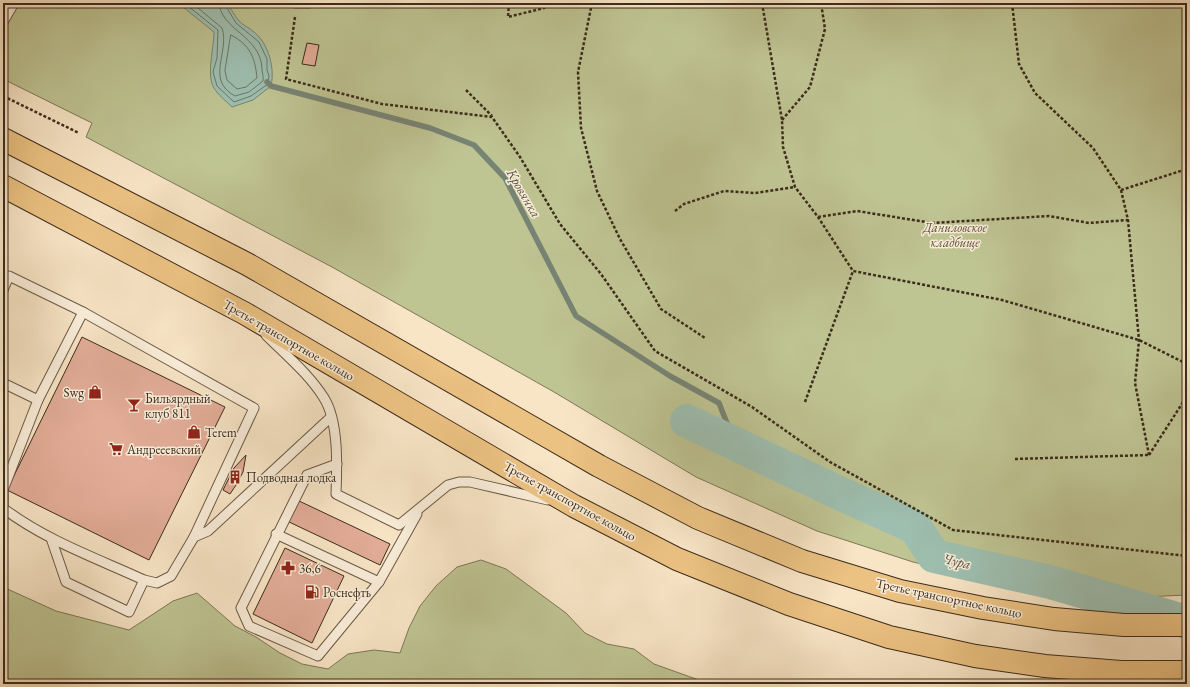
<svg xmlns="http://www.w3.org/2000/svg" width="1190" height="687" viewBox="0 0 1190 687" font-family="'EB Garamond',serif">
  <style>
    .green { fill: #bfc493; stroke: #7e7857 }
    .water { fill: #9ebfb0; stroke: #778474 }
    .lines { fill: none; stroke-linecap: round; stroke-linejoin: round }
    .shore { stroke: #6d7666; stroke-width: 1 }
    .stream { stroke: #778474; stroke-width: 5.5 }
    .river { stroke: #9ebfb0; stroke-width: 34 }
    .building { fill: #e2ac97; stroke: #3c2c1b }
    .lane-casing { stroke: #6b5a46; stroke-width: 11 }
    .primary-casing { stroke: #3c2c1b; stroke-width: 24 }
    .path { stroke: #3c2c1b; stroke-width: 2.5; stroke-dasharray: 3 2; stroke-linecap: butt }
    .lane { stroke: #faeeda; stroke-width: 9 }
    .primary { stroke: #ecc283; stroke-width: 22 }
    .labels { text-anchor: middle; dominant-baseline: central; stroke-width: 3; stroke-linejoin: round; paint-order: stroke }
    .park-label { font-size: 13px; font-style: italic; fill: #5d5239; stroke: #faeeda }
    .street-label { font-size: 13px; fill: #3c2c1b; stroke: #faeeda }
    .poi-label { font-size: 13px; fill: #3c2c1b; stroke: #faeeda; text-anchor: start }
    .water-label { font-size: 14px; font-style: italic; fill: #545140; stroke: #faeeda }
  </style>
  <rect width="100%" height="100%" fill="#f8e5c6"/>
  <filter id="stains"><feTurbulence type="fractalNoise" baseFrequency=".005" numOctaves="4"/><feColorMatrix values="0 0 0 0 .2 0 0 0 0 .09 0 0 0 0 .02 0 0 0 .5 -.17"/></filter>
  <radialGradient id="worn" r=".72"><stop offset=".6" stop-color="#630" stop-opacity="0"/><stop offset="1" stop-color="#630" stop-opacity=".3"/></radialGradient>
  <g class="green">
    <polygon points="3,3 1187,3 1187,595 1144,597 1009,584 913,562 817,531 696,477 554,392 332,267 86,137 92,123 3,79"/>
    <polygon points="481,560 506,569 566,613 585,633 607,644 634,649 654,664 710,684 4,684 3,587 56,611 129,630 173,601 197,593 235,626 256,637 280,653 302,664 328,669 348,654 374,650 400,653 409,628 420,606 436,586 457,567"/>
  </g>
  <path class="water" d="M178,3h49c4,6 8,13 12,18 5,5 11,7 15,11 15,12 21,37 17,54l-18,14 -21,7c-6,-6 -14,-12 -18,-19 -8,-12 0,-40 0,-56z"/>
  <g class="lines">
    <g class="shore">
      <polyline points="184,3 218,30 217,58 213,72 217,86 234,102 251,96 268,84 269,76 267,70 267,59 259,42 236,23 224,3"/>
      <path d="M192,3l30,25c8,24 -17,52 13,68l14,-4 14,-11c1,-5 -1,-8 -1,-12 -1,-33 -41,-39 -43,-66"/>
      <path d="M231,35c19,10 24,22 26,43l-11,9 -9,2 -10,-9 -2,-9z"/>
    </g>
    <polyline class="stream" points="267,82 271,86 430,128 474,145 505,178 576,316 670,376 719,403 734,441"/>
    <polyline class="river" points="687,421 837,492 915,527 934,556 1050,582 1187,622"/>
  </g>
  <g class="building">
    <polygon points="307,43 319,45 315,66 302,64"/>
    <polygon points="82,337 225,407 149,560 7,490"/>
    <polygon points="246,455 243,472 236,485 230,494 223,490 234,468"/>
    <polygon points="297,500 390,544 380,565 287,521"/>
    <polygon points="285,548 344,576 312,643 253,614"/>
  </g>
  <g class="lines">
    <g class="lane-casing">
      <g id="lane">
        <polyline points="295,3 309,3"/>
        <polyline points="3,22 14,3"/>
        <path d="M3,290l6,-14 74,36 171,96 -60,129 -23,39 -14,7 -13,-3c-48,-22 -99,-40 -141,-72v-15"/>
        <path d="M266,335c20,20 43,39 58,63 15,24 13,69 12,96l63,31 49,-40 11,-3h11l78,18"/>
        <polyline points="3,383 38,400"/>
        <polyline points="337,464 307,475 241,608 249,626 318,656 379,582 417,514"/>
        <polyline points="3,490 38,400 83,312"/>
        <polyline points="276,534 379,582"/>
        <polyline points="194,537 208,531 331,417"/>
        <polyline points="51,538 66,582 129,612 144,580"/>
      </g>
    </g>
    <g class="primary-casing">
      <g id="primary">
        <polyline points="3,139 247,264 599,466 698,518 802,561 900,591 983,608 1054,619 1124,625 1187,625"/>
        <polyline points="3,186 244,313 574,506 677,559 789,604 889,637 975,656 1045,666 1121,672 1187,672"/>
      </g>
    </g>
    <g class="path">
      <polyline points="509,3 508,17 544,8 552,3"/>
      <polyline points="592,3 578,72 581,128 597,191 620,239 661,309 705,338"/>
      <polyline points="762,3 782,120 783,147 795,187 818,217 853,271 1002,300 1139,340 1187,364"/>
      <polyline points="1012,3 1019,64 1035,93 1093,148 1121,190 1128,220 1139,340 1135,383 1149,455"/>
      <polyline points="295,17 286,79 382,104 492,117 520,157 560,224 601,274 655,351 752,407 830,462 953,530 1187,556"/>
      <polyline points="466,90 492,116"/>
      <polyline points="3,96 79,133"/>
      <polyline points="782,120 810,87 825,29 821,3"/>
      <polyline points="1121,190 1187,169"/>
      <polyline points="675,211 684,204 724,191 755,193 795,187"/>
      <polyline points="818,217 857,211 932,223 1049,216 1089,223 1128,220"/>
      <polyline points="805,402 853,271"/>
      <polyline points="1149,455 1187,396"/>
      <polyline points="1015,459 1149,455"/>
    </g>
    <use href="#lane" class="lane"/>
    <use href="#primary" class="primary"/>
  </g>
  <defs>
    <g id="shop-bare" transform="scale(1.08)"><path d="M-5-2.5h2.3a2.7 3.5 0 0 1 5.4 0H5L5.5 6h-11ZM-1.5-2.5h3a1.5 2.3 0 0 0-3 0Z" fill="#8f2418" stroke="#faeeda" stroke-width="2.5" paint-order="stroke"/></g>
    <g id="bar-bare" transform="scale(1.08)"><path d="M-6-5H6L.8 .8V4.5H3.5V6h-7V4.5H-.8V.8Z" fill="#8f2418" stroke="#faeeda" stroke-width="2.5" paint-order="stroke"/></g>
    <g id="supermarket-bare" transform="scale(1.08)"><path d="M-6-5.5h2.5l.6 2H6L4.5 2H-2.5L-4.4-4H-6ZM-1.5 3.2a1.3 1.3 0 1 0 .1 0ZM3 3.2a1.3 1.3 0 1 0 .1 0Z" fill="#8f2418" stroke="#faeeda" stroke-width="2.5" paint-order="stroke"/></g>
    <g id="building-bare" transform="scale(1.08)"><path d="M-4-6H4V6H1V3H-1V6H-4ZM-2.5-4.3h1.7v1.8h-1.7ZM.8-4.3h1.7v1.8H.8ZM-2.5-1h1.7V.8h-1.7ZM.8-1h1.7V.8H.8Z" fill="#8f2418" stroke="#faeeda" stroke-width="2.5" paint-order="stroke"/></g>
    <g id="pharmacy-bare" transform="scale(1.08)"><path d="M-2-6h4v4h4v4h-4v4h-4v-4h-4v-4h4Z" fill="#8f2418" stroke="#faeeda" stroke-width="2.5" paint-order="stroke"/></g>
    <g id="fuel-bare" transform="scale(1.08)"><path d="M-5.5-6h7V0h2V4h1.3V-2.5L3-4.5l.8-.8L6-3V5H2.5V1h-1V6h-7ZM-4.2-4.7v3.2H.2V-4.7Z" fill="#8f2418" stroke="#faeeda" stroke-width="2.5" paint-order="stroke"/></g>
  </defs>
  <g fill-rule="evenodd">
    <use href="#shop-bare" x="95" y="392"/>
    <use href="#bar-bare" x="134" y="405"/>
    <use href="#shop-bare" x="194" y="432"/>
    <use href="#supermarket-bare" x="116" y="449"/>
    <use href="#building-bare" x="235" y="477"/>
    <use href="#pharmacy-bare" x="288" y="568"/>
    <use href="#fuel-bare" x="312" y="592"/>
  </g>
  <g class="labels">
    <g class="park-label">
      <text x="955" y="227">Даниловское<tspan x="955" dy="15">кладбище</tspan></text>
    </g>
    <g class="street-label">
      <text transform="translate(289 340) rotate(30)">Третье транспортное кольцо</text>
      <text transform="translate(570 501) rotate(29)">Третье транспортное кольцо</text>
      <text transform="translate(949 598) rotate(12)">Третье транспортное кольцо</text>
    </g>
    <g class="poi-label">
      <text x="84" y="392" text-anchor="end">Swg</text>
      <text x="145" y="398">Бильярдный<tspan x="145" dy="15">клуб 811</tspan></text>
      <text x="205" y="432">Terem</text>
      <text x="127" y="449">Андрееевский</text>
      <text x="246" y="477">Подводная лодка</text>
      <text x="299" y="568">36,6</text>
      <text x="323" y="592">Роснефть</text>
    </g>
    <g class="water-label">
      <text transform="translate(524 193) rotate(60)">Кровянка</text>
      <text transform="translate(957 561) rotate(13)">Чура</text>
    </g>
  </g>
  <rect width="1190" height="687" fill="none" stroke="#f8e5c6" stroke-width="16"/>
  <rect x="4" y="4" width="1182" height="679" fill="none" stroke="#3c2c1b" stroke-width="2"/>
  <rect x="8" y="8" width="1174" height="671" fill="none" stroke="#3c2c1b"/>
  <rect width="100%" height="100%" filter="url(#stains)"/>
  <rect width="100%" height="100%" fill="url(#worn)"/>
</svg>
